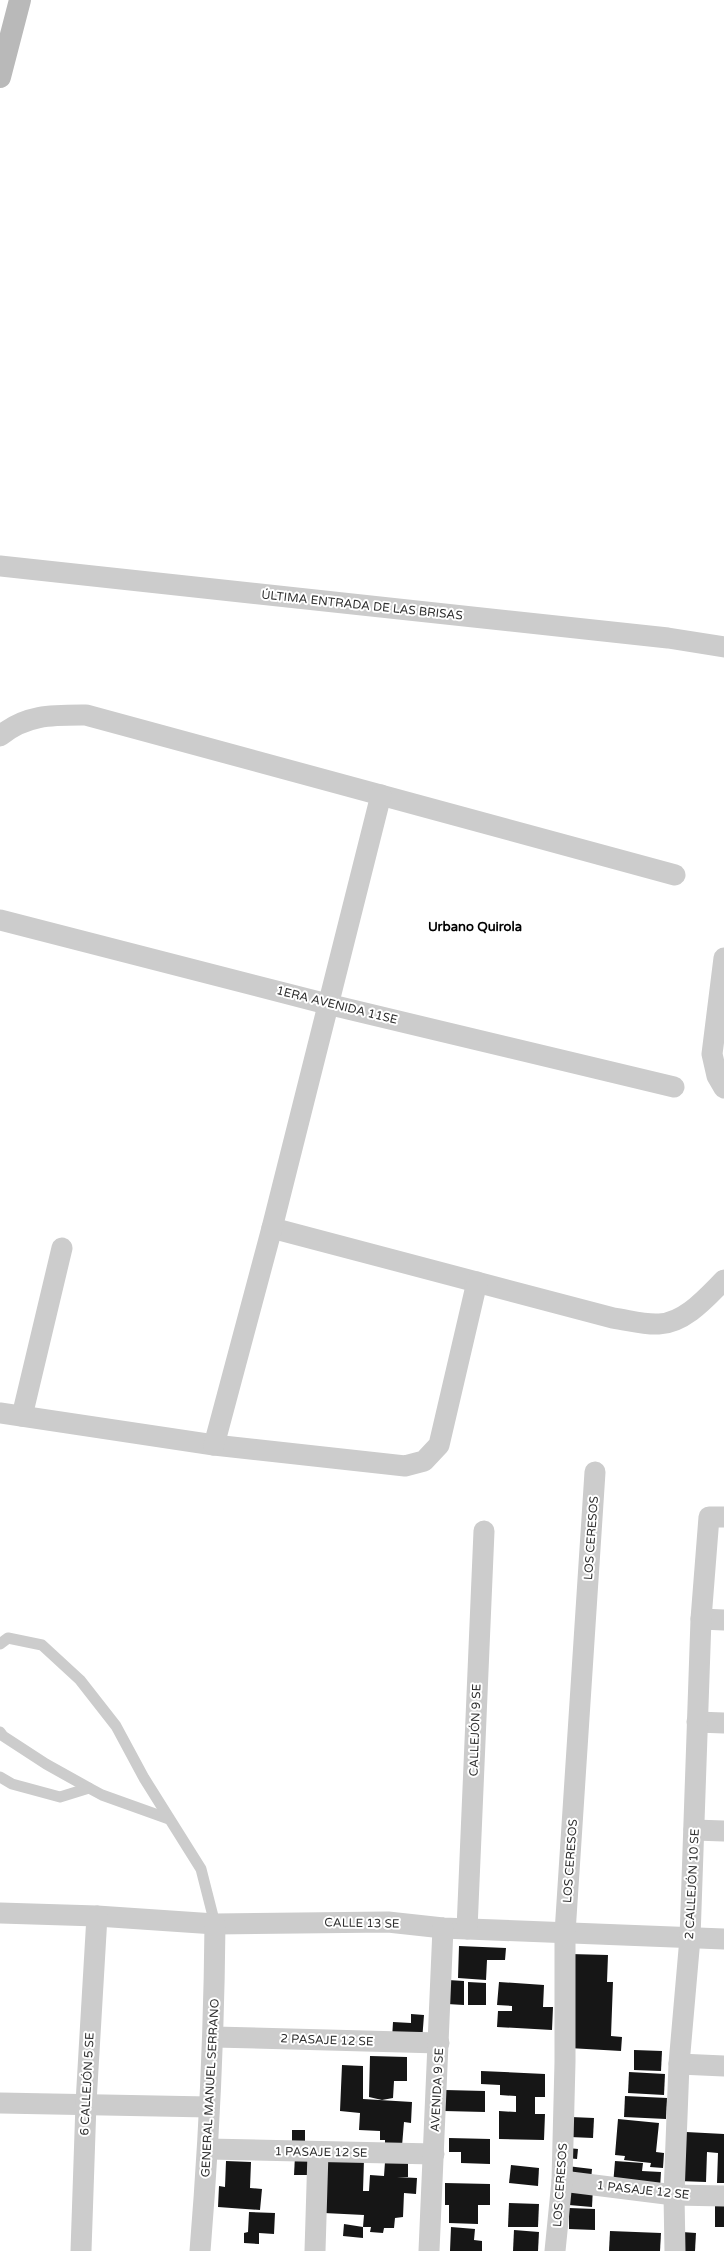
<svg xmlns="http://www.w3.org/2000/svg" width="724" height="2251" viewBox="0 0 724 2251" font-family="'Varela Round',sans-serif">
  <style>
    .building { fill: #161616 }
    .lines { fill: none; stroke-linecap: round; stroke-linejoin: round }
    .lane { stroke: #ccc; stroke-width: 11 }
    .street { stroke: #ccc; stroke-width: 21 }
    .secondary { stroke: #b9b9b9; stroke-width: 22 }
    .labels { text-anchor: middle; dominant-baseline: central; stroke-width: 4; stroke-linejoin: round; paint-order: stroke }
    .street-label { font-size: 12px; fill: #2f2f2f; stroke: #fff }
    .neighbourhood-label { font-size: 13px; font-weight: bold; fill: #000; stroke: #fff }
  </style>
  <rect width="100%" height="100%" fill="#fff"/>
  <g class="building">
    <polygon points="459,1946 506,1948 505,1960 487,1960 486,1980 458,1978"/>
    <polygon points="570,1954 608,1955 607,1982 613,1982 611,2036 622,2037 621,2051 569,2048"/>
    <polygon points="448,1980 464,1981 464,2005 447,2004"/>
    <polygon points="468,1982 486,1983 486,2005 468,2005"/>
    <polygon points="499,1982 544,1985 543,2007 553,2007 552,2030 497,2027 498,2011 512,2011 512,2006 497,2005"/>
    <polygon points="411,2014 424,2015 422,2041 392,2039 393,2022 411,2023"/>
    <polygon points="634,2050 662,2051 661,2071 634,2070"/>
    <polygon points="370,2056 407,2057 407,2081 394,2081 393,2098 382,2100 369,2097"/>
    <polygon points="342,2065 363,2066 363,2099 412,2102 411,2123 404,2122 402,2146 385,2145 385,2140 380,2140 380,2131 359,2130 360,2113 340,2111"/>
    <polygon points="481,2071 545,2074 545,2097 535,2097 535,2114 545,2114 544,2140 499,2139 499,2111 516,2112 516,2096 500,2095 500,2085 481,2084"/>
    <polygon points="629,2072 665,2074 664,2095 628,2093"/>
    <polygon points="445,2090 485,2091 485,2112 444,2111"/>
    <polygon points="625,2096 667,2098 666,2119 624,2117"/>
    <polygon points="571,2117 594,2118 593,2138 570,2137"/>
    <polygon points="618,2119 659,2123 656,2152 664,2153 663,2168 650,2167 651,2163 624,2160 625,2156 615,2155"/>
    <rect x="292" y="2130" width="13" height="14"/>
    <polygon points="686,2132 724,2134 724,2183 717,2183 718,2153 707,2152 706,2182 679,2181"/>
    <polygon points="449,2138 490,2139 490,2164 461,2163 461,2152 449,2152"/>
    <polygon points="568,2148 578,2149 577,2159 567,2158"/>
    <polygon points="295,2156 311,2157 310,2175 294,2175"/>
    <polygon points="325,2159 364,2159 363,2191 369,2191 370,2175 384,2176 385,2162 408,2163 408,2177 397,2177 417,2178 416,2194 404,2193 403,2217 395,2218 394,2228 384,2228 383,2233 370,2232 371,2227 363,2227 363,2238 343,2236 344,2224 363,2227 364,2215 324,2213"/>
    <polygon points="226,2161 251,2162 250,2188 262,2189 260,2210 218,2207 219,2186 225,2187"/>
    <polygon points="615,2161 643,2163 642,2171 661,2172 660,2188 613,2185"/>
    <polygon points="511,2165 539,2168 538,2186 509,2183"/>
    <polygon points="567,2166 592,2169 591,2180 583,2183"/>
    <polygon points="445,2183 490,2184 490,2205 478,2205 478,2224 449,2223 449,2205 445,2205"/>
    <polygon points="570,2186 593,2187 592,2207 569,2205"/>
    <rect x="715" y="2201" width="9" height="26"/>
    <polygon points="509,2203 539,2204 538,2227 508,2227"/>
    <polygon points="569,2208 595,2209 595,2230 569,2229"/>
    <polygon points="249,2212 275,2213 274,2234 259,2233 259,2244 244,2243 244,2233 248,2232"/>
    <polygon points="451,2227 475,2229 474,2240 482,2241 482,2251 450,2251"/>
    <polygon points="514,2230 539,2232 538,2251 513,2251"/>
    <polygon points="610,2231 661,2233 660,2251 609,2251"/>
    <polygon points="682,2232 696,2233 695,2251 681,2251"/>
  </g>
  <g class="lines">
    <g class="lane">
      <polyline points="0,1644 8,1638 42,1645 80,1680 116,1726 144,1778 201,1869 215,1924"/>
      <polyline points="0,1732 3,1736 46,1764 89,1788"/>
      <polyline points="0,1777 12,1784 60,1797 89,1788 102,1795 169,1819"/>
    </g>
    <g class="street">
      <polyline points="0,566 668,638 724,647"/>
      <path d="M0,736c26,-22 54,-21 86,-21l589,160"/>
      <polyline points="0,920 327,1004 674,1087"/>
      <polyline points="724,958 712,1054 717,1076 724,1088"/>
      <path d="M272,1228l341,90c15,2 31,7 46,6 26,-1 48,-27 65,-44"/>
      <polyline points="0,1413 214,1445 405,1466 424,1461 439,1445 477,1282"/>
      <polyline points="22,1416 62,1248"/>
      <polyline points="214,1445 272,1228 381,795"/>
      <polyline points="701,1619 724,1620"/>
      <polyline points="697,1722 724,1723"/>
      <polyline points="694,1830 724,1831"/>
      <polyline points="0,1913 97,1916 215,1924 388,1922 443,1928 724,1939"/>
      <polyline points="467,1929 484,1531"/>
      <polyline points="214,2037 439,2043"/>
      <polyline points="679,2064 724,2066"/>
      <polyline points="0,2103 209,2107"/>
      <polyline points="208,2149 434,2154"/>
      <polyline points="562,2181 674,2195 724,2196"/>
      <polyline points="81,2251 86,2103 97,1916"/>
      <path d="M200,2251c9,-109 14,-217 15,-327"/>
      <polyline points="315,2251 318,2152"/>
      <polyline points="429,2251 443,1928"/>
      <polyline points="555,2251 562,2181 565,2062 565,1933 595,1472"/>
      <polyline points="675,2251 674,2195 679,2064 690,1938 701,1619 709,1517 724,1517"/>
    </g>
    <polyline class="secondary" points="0,77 20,0"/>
  </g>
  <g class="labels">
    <g class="street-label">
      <text transform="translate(362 605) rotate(6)">ÚLTIMA ENTRADA DE LAS BRISAS</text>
      <text transform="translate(337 1005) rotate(14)">1ERA AVENIDA 11SE</text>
      <text transform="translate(591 1538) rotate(-86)">LOS CERESOS</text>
      <text transform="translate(475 1730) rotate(-88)">CALLEJÓN 9 SE</text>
      <text transform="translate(570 1861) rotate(-86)">LOS CERESOS</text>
      <text transform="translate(692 1884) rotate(-87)">2 CALLEJÓN 10 SE</text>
      <text transform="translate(362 1923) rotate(1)">CALLE 13 SE</text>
      <text transform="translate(327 2040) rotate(2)">2 PASAJE 12 SE</text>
      <text transform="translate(87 2084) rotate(-87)">6 CALLEJÓN 5 SE</text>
      <text transform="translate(210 2088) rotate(-87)">GENERAL MANUEL SERRANO</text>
      <text transform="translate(437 2090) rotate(-87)">AVENIDA 9 SE</text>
      <text transform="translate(321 2152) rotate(1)">1 PASAJE 12 SE</text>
      <text transform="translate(560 2185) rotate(-86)">LOS CERESOS</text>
      <text transform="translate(643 2190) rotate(6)">1 PASAJE 12 SE</text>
    </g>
    <g class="neighbourhood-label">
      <text x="475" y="927">Urbano Quirola</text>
    </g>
  </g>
</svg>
